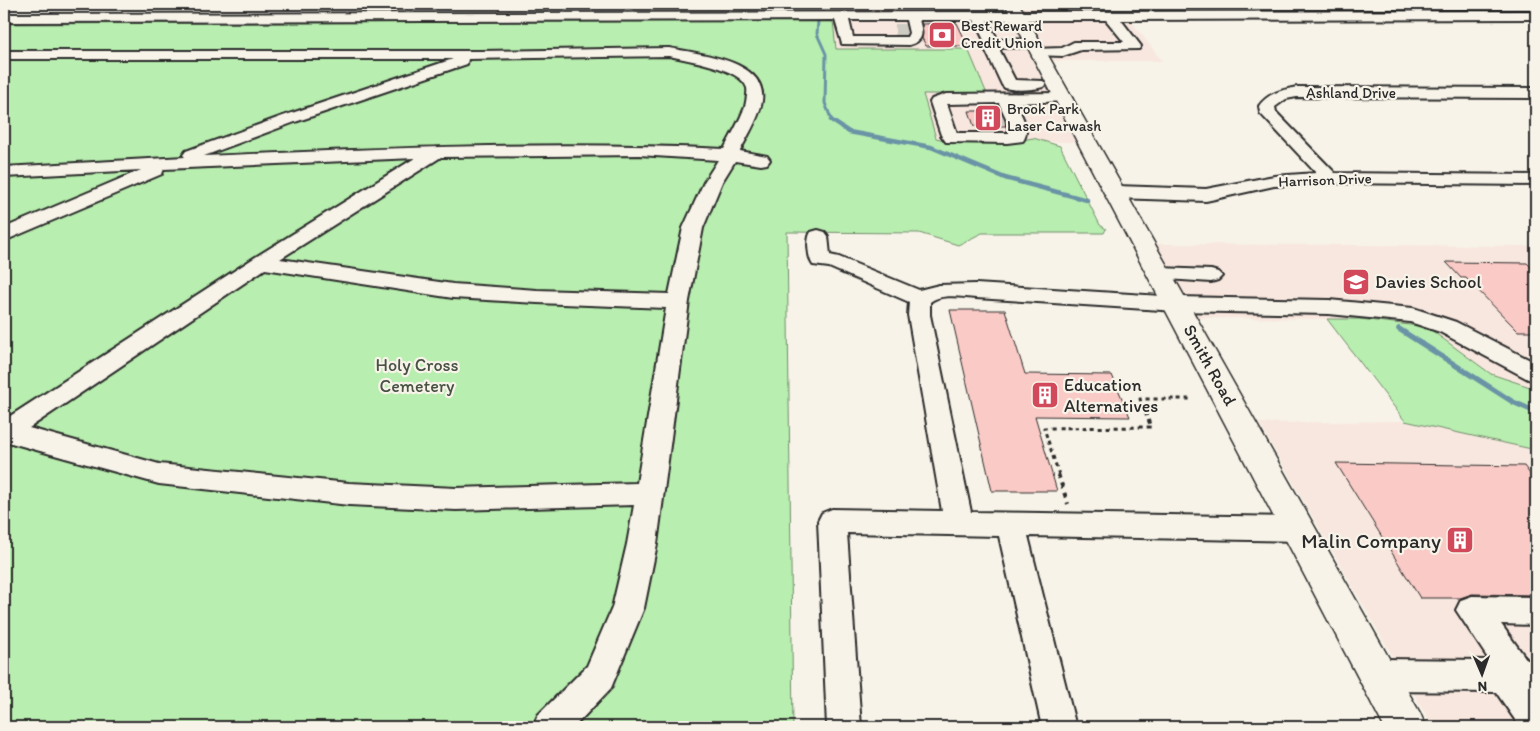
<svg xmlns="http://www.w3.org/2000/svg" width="1540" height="731" viewBox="0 0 1540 731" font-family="Itim,sans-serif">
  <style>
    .built { fill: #f8e7de }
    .green { fill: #b8eeaf; stroke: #728c6d }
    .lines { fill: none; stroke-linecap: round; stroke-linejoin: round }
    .stream-far2 { stroke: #6b93a6; stroke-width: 3 }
    .stream-far1 { stroke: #6b93a6; stroke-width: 4.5 }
    .stream { stroke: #6b93a6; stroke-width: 5.5 }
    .building { fill: #facac6; stroke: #2b2b2b }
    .minor-tunnel-far1 { stroke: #cecbc2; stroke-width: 14; stroke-dasharray: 14 8; stroke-linecap: butt }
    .minor-tunnel { stroke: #cecbc2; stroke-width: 19; stroke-dasharray: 19 9; stroke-linecap: butt }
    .minor-casing { stroke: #2b2b2b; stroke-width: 4 }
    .major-casing { stroke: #2b2b2b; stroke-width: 3 }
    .path-far1 { stroke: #2b2b2b; stroke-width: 3; stroke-dasharray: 4 4; stroke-linecap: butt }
    .path { stroke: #2b2b2b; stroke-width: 4; stroke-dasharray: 5 5; stroke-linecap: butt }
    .minor { fill: #f7f3e8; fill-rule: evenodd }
    .major { fill: #f7f3e8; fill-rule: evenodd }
    .labels { text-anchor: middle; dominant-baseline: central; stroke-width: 4.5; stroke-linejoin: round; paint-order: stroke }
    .far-poi-label { font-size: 15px; fill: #2b2b2b; stroke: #f7f3e8; text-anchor: start }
    .far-street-label { font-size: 15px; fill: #2b2b2b; stroke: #f7f3e8 }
    .poi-label { font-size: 18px; fill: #2b2b2b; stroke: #f7f3e8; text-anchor: start }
    .park-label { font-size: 18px; fill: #475245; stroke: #f7f3e8 }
    .street-label { font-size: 18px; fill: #2b2b2b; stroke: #f7f3e8 }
    .near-poi-label { font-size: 21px; fill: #2b2b2b; stroke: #f7f3e8; text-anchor: end }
  </style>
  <rect width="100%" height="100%" fill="#f7f3e8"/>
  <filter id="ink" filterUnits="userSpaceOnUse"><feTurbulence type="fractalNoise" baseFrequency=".02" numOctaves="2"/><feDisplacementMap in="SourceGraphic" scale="10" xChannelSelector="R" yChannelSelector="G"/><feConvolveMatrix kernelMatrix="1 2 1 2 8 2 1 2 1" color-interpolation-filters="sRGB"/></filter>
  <g filter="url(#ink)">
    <g class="built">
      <polygon points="658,4 1000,4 1003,9 995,13 654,15"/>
      <polygon points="1016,4 1087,4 1097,17 1128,17 1162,61 1040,61 1083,142 954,142 936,138 923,94 968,49 836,49 832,18 1023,17"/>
      <polygon points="1154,244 1536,246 1536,389 1491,374 1427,327 1360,319 1196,318"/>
      <polygon points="1405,421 1536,450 1536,727 1433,727 1259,423"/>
    </g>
    <g class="green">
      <polygon points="833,21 836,49 968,49 987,94 923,94 936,138 954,142 1022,140 1033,138 1060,146 1100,225 1106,229 1104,233 982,233 958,245 919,233 787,232 793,727 4,727 4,24"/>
      <polygon points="1327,319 1360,319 1427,327 1491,374 1536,389 1536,450 1405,421"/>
    </g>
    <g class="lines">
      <g class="stream-far2">
        <polyline points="823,10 832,4"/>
        <polyline points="818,21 817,34 826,54 825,103 832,121"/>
      </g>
      <polyline class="stream-far1" points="831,120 849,132 931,147 1005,178 1087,200"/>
      <polyline class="stream" points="1399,329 1513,402 1536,412"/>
    </g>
    <g class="building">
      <polygon points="957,23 968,46 926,46 922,38 922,24"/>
      <polygon points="969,111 1001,111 1006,126 974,126"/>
      <polygon points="1446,262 1527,263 1536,272 1536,331 1518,331 1466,278 1461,278"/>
      <polygon points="950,310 1005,310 1025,374 1112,375 1130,417 1035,416 1057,491 992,491"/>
      <polygon points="1336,463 1524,466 1536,482 1536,595 1472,594 1460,598 1420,598"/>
    </g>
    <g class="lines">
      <g class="minor-tunnel-far1">
        <polyline points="895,31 906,31"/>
        <polyline points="995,111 999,121"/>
      </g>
      <polyline class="minor-tunnel" points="998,120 1001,126"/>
      <g class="minor-casing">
        <g id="minor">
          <path d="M1536,11v8l-415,1 20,26 -2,3 -58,1 -18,6 -30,-1 -2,-3 2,-3 29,-1 12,-6h50l-18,-22h-119l11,20 36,-1 7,4 -7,4 -33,1 -1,3 15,29 28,1 3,3 -3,3c-11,3 -27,4 -38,1l-3,-3 -16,-34 1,-5 -13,-26h-55c4,13 5,21 -10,25l-67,-1 -7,-24 -831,2v-8zM849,20h57l3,13 -2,4h-54z"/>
          <path d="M669,48c30,6 104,12 92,58 -4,15 -14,31 -21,45l27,5 3,4 -3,4 -6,1 -26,-4 -13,21 -19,46 -14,73 -32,243 -13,64 -33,80 -37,39h-41l5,-12 49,-49 25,-58 15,-64 7,-39 -178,5 -107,-5 -190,-21 -155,-43v-21l250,-162 161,-100 -251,11 -2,5 -158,67v-13l137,-58 -137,7v-10l181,-10 -2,-2 3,-4 97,-35 170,-57h-449v-8h476zM669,56c18,4 72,12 78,32 1,5 -1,14 -2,19 -6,15 -14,29 -21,42 -173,-9 -347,0 -520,7l91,-34 172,-58 1,-5zM639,155l79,5 -14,22 -21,46 -14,66 -132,-4 -84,-6 -173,-25 161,-102zM265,269l188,29 84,5 129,5 -29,175 -181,5 -107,-5 -190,-19 -130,-36z"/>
          <path d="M1297,87l239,1v10l-239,-1 -11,2 -11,8 1,5 59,61 201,2v10l-206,-2 -56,3 -68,15 -90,-3 -7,-2 -2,-4 2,-4 7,-2 90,3 68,-13 42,-3 -56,-60 -1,-7c9,-13 23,-16 38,-19z"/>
          <path d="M1064,93l6,2 2,3 -2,3 -55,2c6,11 16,26 8,38l-16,2 -61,-1 -5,-7 -11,-33 2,-3 14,-5zM999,103l7,15 3,15h-52l-10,-29z"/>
          <path d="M818,230l7,2 3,4 2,19 9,2 80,33 20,-5 37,-1 201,13 152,3 84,8 43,14 80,41v18l-8,-2 -88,-47 -30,-10 -81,-8 -152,-3 -201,-13c-14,-1 -35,-5 -46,4v13l41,197 328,5 10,4 4,8 -4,8 -10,4 -271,-5 48,191h-34l-43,-191 -152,-3 14,194h-34l-9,-206 4,-8 10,-4 110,2 -34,-196 1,-13 -80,-35 -16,-2c-5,-7 -7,-26 -2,-33z"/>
          <polygon points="1160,268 1211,270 1218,272 1222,276 1218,280 1211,282 1153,278 1150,274 1153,270"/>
          <polygon points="1472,596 1536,597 1536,625 1501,624 1527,660 1536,660 1536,727 1520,727 1496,692 1378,691 1366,686 1361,675 1366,664 1378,659 1489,660 1456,610 1461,600"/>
        </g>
      </g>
      <g class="major-casing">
        <polygon id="major" points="1005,4 1019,4 1420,713 1426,727 1384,727"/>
      </g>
      <polyline class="path-far1" points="1059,475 1044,428 1151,427 1140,399 1190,399"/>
      <polyline class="path" points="1058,474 1068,504"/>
      <use href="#minor" class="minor"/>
      <use href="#major" class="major"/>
    </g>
  </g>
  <defs>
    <g id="bank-square" transform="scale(1.4375)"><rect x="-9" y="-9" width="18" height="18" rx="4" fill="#d1495b" stroke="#f7f3e8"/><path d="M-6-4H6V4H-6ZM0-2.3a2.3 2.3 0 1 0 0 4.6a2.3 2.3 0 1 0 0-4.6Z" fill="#fff"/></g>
    <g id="building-square" transform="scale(1.4375)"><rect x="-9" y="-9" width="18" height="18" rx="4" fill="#d1495b" stroke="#f7f3e8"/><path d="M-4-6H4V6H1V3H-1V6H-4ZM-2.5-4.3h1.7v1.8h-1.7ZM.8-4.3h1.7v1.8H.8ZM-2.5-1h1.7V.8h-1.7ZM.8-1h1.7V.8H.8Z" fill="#fff"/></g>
    <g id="school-square" transform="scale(1.4375)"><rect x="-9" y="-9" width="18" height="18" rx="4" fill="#d1495b" stroke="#f7f3e8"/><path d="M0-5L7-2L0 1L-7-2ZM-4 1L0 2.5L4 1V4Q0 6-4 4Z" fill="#fff"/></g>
  </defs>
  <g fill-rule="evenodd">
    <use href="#bank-square" x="942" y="35"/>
    <use href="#building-square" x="988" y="118"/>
    <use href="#school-square" x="1356" y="282"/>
    <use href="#building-square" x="1045" y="395"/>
    <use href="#building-square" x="1460" y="540"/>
  </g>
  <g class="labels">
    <g class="far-poi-label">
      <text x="961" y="26">Best Reward<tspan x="961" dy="17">Credit Union</tspan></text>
      <text x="1007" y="109">Brook Park<tspan x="1007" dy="17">Laser Carwash</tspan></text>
    </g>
    <g class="far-street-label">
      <text x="1351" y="93">Ashland Drive</text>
      <text transform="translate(1325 180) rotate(-2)">Harrison Drive</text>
    </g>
    <g class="poi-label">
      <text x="1375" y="282">Davies School</text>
      <text x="1064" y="385">Education<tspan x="1064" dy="21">Alternatives</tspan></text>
    </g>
    <g class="park-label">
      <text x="417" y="365">Holy Cross<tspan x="417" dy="21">Cemetery</tspan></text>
    </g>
    <g class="street-label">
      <text transform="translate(1210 365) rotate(61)">Smith Road</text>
    </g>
    <g class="near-poi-label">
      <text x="1441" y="540">Malin Company</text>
    </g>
  </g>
  <rect width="1540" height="731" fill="none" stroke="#f7f3e8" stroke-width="20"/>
  <rect x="10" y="10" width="1520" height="711" fill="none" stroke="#2b2b2b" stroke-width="2" filter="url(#ink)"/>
  <g transform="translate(1482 674) rotate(178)" stroke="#f7f3e8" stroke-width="4" paint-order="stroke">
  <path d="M0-4L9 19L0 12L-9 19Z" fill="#2b2b2b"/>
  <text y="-8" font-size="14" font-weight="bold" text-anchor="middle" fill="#2b2b2b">N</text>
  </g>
</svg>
